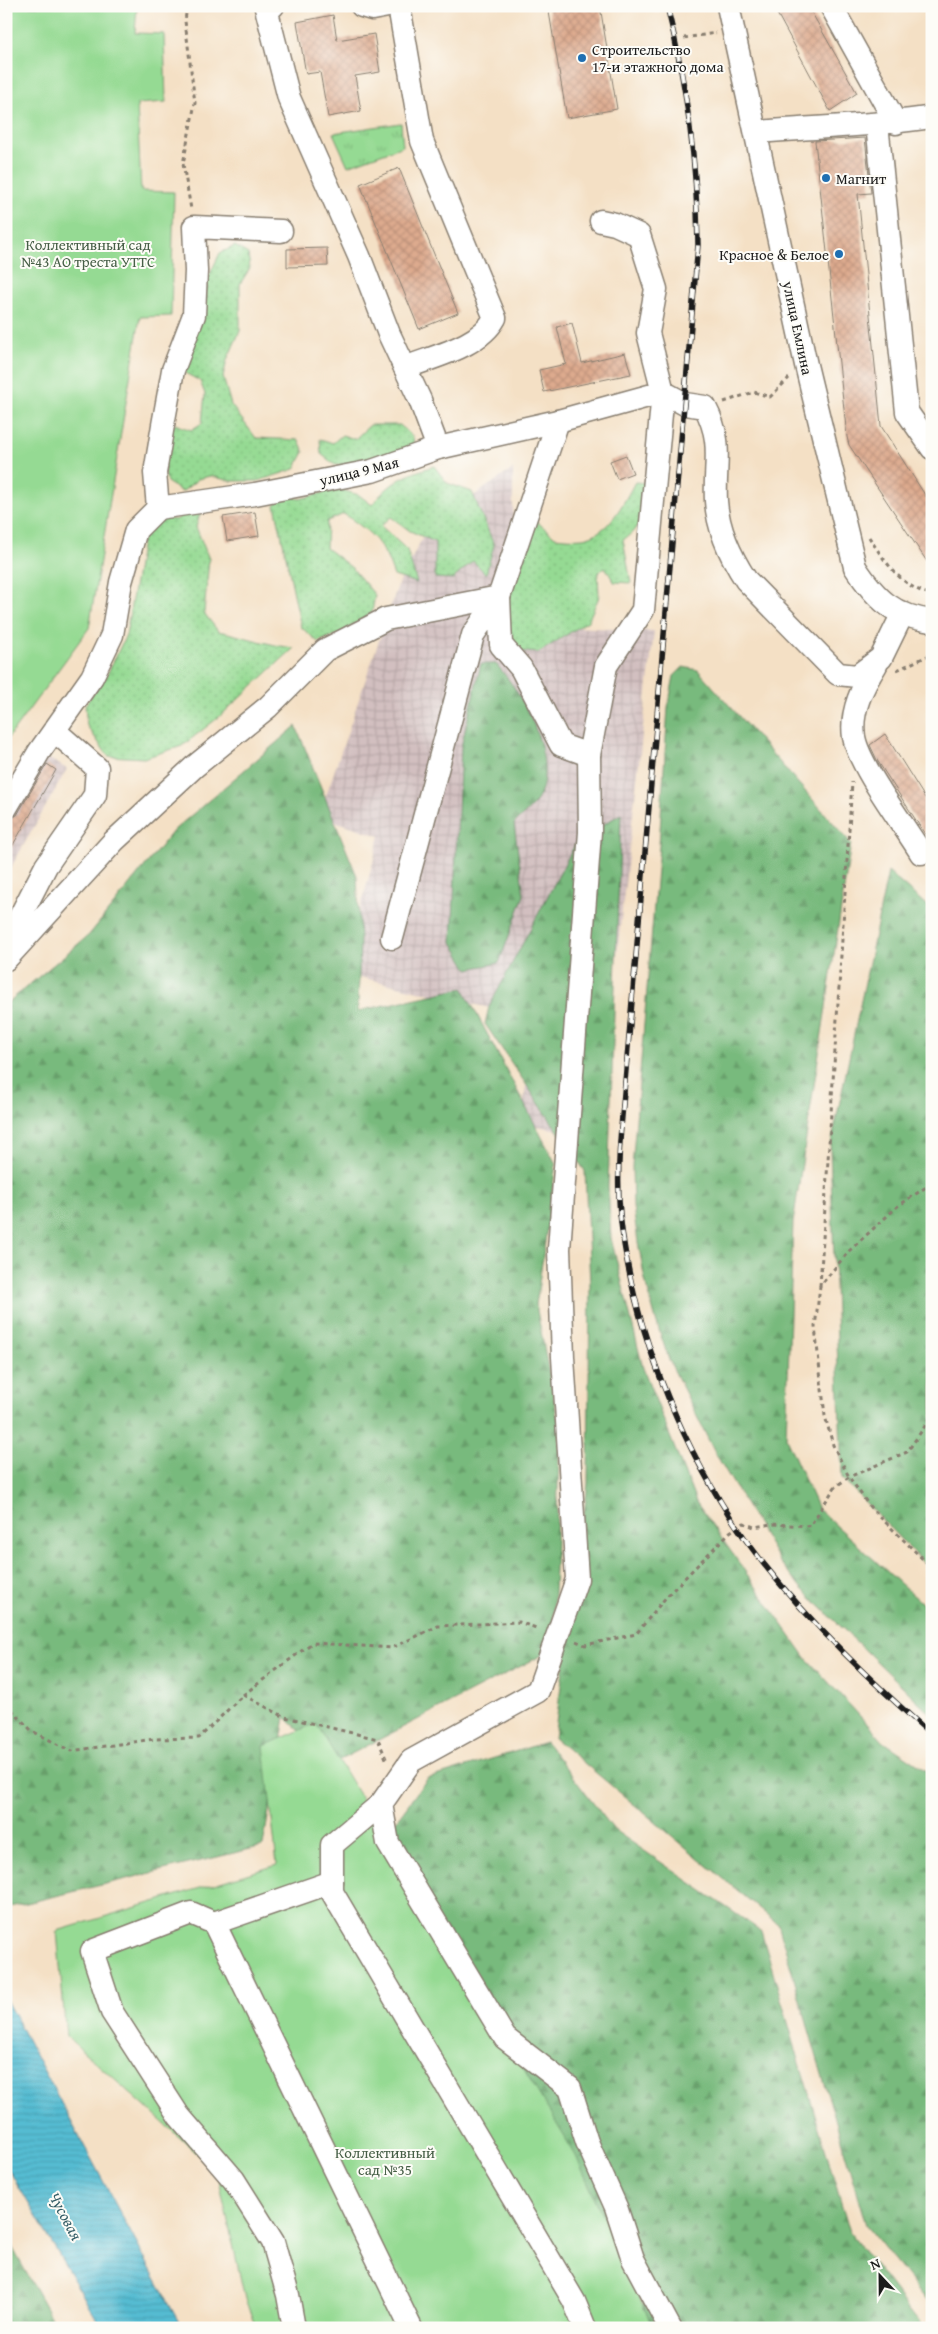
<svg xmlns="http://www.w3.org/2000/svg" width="938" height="2334" viewBox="0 0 938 2334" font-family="'Gentium Book Plus',serif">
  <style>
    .industrial { fill: url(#industrial-grid) }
    .grass { fill: url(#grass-dots); stroke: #587b58 }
    .forest { fill: url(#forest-firs); stroke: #4a6b4c }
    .park { fill: url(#park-tufts); stroke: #587b58 }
    .garden { fill: #95da93; stroke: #587b58 }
    .water { fill: url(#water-rules); stroke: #386c77 }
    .building { fill: url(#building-cross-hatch) }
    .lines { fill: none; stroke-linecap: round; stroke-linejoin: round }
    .minor-casing { stroke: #887e70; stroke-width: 25 }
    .path { stroke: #887e70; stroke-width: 3; stroke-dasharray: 4 4; stroke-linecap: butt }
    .minor { stroke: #fff; stroke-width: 22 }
    .rail-casing { stroke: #1c1c1c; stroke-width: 5.5 }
    .rail { stroke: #fdfcf7; stroke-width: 4; stroke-dasharray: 11; stroke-linecap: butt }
    .poi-dot { fill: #1f6fb2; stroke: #fdfcf7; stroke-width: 2 }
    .labels { text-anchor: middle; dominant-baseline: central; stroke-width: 4; stroke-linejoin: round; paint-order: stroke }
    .poi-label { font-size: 15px; fill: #1c1c1c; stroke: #fdfcf7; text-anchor: start }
    .park-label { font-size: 15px; fill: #465e46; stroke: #fdfcf7 }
    .street-label { font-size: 15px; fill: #1c1c1c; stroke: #fdfcf7 }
    .water-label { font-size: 16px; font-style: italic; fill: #335c65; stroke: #fdfcf7 }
  </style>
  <defs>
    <pattern id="industrial-grid" width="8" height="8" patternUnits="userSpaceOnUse" patternTransform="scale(1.25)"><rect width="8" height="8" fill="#d2bfc0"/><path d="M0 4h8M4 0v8" fill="none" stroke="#b4a4a4"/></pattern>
    <pattern id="grass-dots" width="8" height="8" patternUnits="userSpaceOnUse" patternTransform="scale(1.25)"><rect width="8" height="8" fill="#95da93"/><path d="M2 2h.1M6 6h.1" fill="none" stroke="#80ba7e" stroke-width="1.8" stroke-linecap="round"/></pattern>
    <pattern id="forest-firs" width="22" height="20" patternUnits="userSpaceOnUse" patternTransform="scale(1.25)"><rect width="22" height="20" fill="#78ba7d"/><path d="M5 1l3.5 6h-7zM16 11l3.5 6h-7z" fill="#679f6b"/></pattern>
    <pattern id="park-tufts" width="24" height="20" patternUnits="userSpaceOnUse" patternTransform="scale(1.25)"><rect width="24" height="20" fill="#95da93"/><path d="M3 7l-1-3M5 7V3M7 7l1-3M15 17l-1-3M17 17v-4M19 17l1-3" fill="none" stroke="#80ba7e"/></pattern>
    <pattern id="water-rules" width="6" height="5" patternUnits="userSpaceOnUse" patternTransform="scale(1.25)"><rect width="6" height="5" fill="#55bcd2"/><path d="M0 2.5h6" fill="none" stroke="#49a1b4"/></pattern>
    <pattern id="building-cross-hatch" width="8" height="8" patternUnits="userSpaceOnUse" patternTransform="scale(1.25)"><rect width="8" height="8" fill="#ddaa8e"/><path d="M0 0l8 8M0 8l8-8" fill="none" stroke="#bd927a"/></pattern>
  </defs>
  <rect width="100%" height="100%" fill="#fdfcf7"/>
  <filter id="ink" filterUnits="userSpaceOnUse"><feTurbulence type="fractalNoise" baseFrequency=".02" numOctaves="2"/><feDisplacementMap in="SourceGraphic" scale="10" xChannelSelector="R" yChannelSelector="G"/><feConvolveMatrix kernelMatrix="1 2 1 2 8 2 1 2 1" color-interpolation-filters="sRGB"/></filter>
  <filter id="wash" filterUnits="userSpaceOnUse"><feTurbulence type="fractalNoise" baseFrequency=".0096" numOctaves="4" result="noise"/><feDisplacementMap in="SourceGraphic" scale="20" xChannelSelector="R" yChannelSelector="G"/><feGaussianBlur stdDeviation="1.12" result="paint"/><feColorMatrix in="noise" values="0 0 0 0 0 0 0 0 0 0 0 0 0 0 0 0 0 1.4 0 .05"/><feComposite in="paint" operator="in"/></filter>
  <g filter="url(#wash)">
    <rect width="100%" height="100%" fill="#f4e0c5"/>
    <g class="industrial">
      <polygon points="513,469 513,624 654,631 596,1137 521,1123 535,1019 343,973 380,836 319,816 398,585 428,527"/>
      <polygon points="30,748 67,769 6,876 6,788"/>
    </g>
    <g class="grass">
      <path d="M235,246l13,8 2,14 -10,16v47l-13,29 -4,17 8,28 25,33 43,2 5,12 -9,17 -37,12h-27l-21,-5 -12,3 -16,13 -15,-10c-5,-20 -6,-41 8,-58l16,6 11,-7 3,-29 -5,-13 -15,-8 4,-24 15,-38 4,-33 12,-25z"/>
      <polygon points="370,425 400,425 413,437 415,449 367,464 335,465 321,454 320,439 333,443 342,435 355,439"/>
      <path d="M434,466l13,17 25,9 22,53 -8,29 -13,-13 -20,18 -18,-1v-36l-25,-11 -19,-14 -10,9 26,24 10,33 -23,-7c-12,-35 -20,-41 -50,-62l-17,7 -1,27 26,20 23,27 -3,17 -31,21 -23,9 -17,-15 -26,-122 6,-11 19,5 38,-10 21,6 13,10c19,-24 33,-30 62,-39z"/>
      <path d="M635,482l11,1c-1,24 -2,43 -23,57l8,43 -17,-1 -9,-15 -7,6 1,24 -11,24 -50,32 -20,-2 -10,-18 -3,-35 31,-77 19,16c9,1 19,2 28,1 26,-4 40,-34 52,-56z"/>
      <path d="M192,508l8,6 -4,13 13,32 -5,54 14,18c26,5 49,14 76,17l-75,69 -37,29 -38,12 -36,-2 -21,-30 -2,-21 22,-30 19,-40 17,-100 17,-17 16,2z"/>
    </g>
    <g class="forest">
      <path d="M481,664h15c27,30 60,90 44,131 -4,10 -19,21 -26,29l10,71 -25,68 -31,6 -16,-27 9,-195z"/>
      <polygon points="683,667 698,670 851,843 793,1223 786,1438 818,1509 932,1612 932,1715 802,1589 779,1561 714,1451 669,1360 657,1324 645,1280 638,1242 633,1207 632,1167 659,846 668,707 674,676"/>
      <polygon points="296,726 357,876 360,940 358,1011 463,988 556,1164 536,1305 560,1431 552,1650 334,1763 285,1717 263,1846 6,1908 6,1004 89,935 174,830"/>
      <polygon points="621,814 608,1186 611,1238 643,1368 696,1502 807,1659 884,1742 932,1774 932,2307 866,2225 778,1924 554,1738 588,1483 590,1284 585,1171 485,1024 489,1007 578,839"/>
      <polygon points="888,872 932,910 932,1572 842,1478 830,1149"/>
      <polygon points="546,1742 614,1830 761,1931 850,2233 923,2328 647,2328 640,2277 633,2259 510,2091 357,1873 427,1779"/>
      <polygon points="6,2236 57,2328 6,2328"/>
    </g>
    <polygon class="park" points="401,123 403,146 348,166 333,133"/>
    <g class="garden">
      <polygon points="6,6 137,6 135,33 164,34 166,102 137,104 141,191 174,192 171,316 140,317 89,628 6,741"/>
      <polygon points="316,1723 576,2156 653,2328 256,2328 245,2299 217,2171 66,2036 57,1931 277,1865 264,1746"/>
    </g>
    <polygon class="water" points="6,2000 182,2328 102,2328 6,2165"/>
    <g id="blocks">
      <g class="building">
        <polygon points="548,6 600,6 617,109 567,118"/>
        <polygon points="773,6 808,6 857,93 830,111"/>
        <polygon points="333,15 337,40 374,34 380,72 355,76 361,111 328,117 320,72 306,74 297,22"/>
        <polygon points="865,138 871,193 858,194 881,426 932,506 932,569 849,445 847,437 815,141"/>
        <polygon points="399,168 458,313 419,329 360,184"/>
        <polygon points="327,248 328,266 287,267 287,249"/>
        <polygon points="572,323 582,363 625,353 631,374 544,392 539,370 566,364 557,327"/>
        <polygon points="626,455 633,473 617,479 610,461"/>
        <polygon points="255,512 259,536 227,541 223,517"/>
        <polygon points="885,734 932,809 932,845 877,760 870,745"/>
        <polygon points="47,764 56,770 6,857 6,821 17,815"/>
      </g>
    </g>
  </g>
  <g filter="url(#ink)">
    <use href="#blocks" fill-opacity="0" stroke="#887e70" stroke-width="1"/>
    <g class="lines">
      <g class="minor-casing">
        <g id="minor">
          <polyline points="273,6 266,8 289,98 359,256 389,334 420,400 438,448"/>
          <polyline points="362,6 372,9 388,6"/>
          <path d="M399,6l23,135 73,177c-16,29 -61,38 -90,50"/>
          <path d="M728,6l78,359 49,202c21,32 38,49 77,54"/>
          <polyline points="831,6 896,123"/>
          <polyline points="877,124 907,412 932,448"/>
          <path d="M756,132c59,-5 118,-6 176,-15"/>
          <path d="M158,508l97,-14 117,-23 66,-23 120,-27 105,-29 22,12 20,3c19,36 9,56 11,94 2,29 15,56 30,79l92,94 19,2 24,-18 21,-43"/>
          <polyline points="158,508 155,473 163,425 173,370 194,315 196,271 194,227 281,231"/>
          <polyline points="499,597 501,645 521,668 561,745 589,755"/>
          <path d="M876,665c-13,21 -26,46 -22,72 5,29 50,88 67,116"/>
          <polyline points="6,808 39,752 92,677 112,635 121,582 136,530 158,508"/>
          <polyline points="392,938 473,635 499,597"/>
          <polyline points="6,944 46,866 95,795 97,768 55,731"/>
          <polyline points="6,959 114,841 194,767 268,707 325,650 386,619 499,597 558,421"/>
          <polyline points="381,1804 388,1843 505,2038 570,2088 587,2142 616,2207 633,2259 670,2328"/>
          <polyline points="214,1923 332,1882"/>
          <polyline points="294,2328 288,2295 273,2242 234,2180 179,2116 112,2012 92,1951 191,1913 214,1923 411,2328"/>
          <polyline points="585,2328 574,2301 332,1892 332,1845 381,1804 411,1761 538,1691 577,1579 563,1357 559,1249 590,832 589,755 606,666 643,610 663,392 648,333 656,289 639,235 615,224 601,221"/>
        </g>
      </g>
      <g class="path">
        <polyline points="187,6 185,21 195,103 183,164 191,209"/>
        <polyline points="684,38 716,33"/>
        <polyline points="724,402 754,392 770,397 789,378"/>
        <path d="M869,537c14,22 34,53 63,57"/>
        <polyline points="897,670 932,654"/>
        <polyline points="932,1183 898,1206 849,1251 820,1286 815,1327 825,1416 833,1445 849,1477 870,1507 932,1568"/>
        <polyline points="820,1286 852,782"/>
        <polyline points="576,1641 585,1645 636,1634 667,1596 730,1532 744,1523 754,1527 771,1524 810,1526 835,1487 849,1477 907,1452 932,1416"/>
        <polyline points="243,1695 312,1643 392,1648 438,1626 519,1622 539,1629"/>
        <polyline points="6,1704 32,1731 71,1751 154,1739 199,1738 243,1695 285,1717 378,1739 387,1761"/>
      </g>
      <use href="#minor" class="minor"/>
      <g class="rail-casing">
        <path id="rail" d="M667,6c20,79 30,158 31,239l-76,871c-3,32 -5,65 -2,98 13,121 68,253 143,349 50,63 109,119 169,172"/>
      </g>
      <use href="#rail" class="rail"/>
    </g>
  </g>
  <g class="poi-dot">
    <circle cx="582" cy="58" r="5"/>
    <circle cx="826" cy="178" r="5"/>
    <circle cx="839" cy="254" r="5"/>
  </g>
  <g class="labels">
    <g class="poi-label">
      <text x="592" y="49">Строительство<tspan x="592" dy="17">17-и этажного дома</tspan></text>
      <text x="836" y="178">Магнит</text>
      <text x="829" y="254" text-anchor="end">Красное &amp; Белое</text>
    </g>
    <g class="park-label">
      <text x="88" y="244">Коллективный сад<tspan x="88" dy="17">№43 АО треста УТТС</tspan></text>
      <text x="385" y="2152">Коллективный<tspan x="385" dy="17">сад №35</tspan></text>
    </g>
    <g class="street-label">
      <text transform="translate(798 328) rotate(78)">улица Емлина</text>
      <text transform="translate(359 471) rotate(-14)">улица 9 Мая</text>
    </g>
    <g class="water-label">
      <text transform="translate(66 2216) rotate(62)">Чусовая</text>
    </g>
  </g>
  <rect width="938" height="2334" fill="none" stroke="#fdfcf7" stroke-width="25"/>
  <g transform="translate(880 2276) rotate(338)" stroke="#fdfcf7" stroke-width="4" paint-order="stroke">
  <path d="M0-4L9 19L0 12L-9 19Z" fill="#1c1c1c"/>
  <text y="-8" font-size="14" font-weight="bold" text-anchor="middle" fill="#1c1c1c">N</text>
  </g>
</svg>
